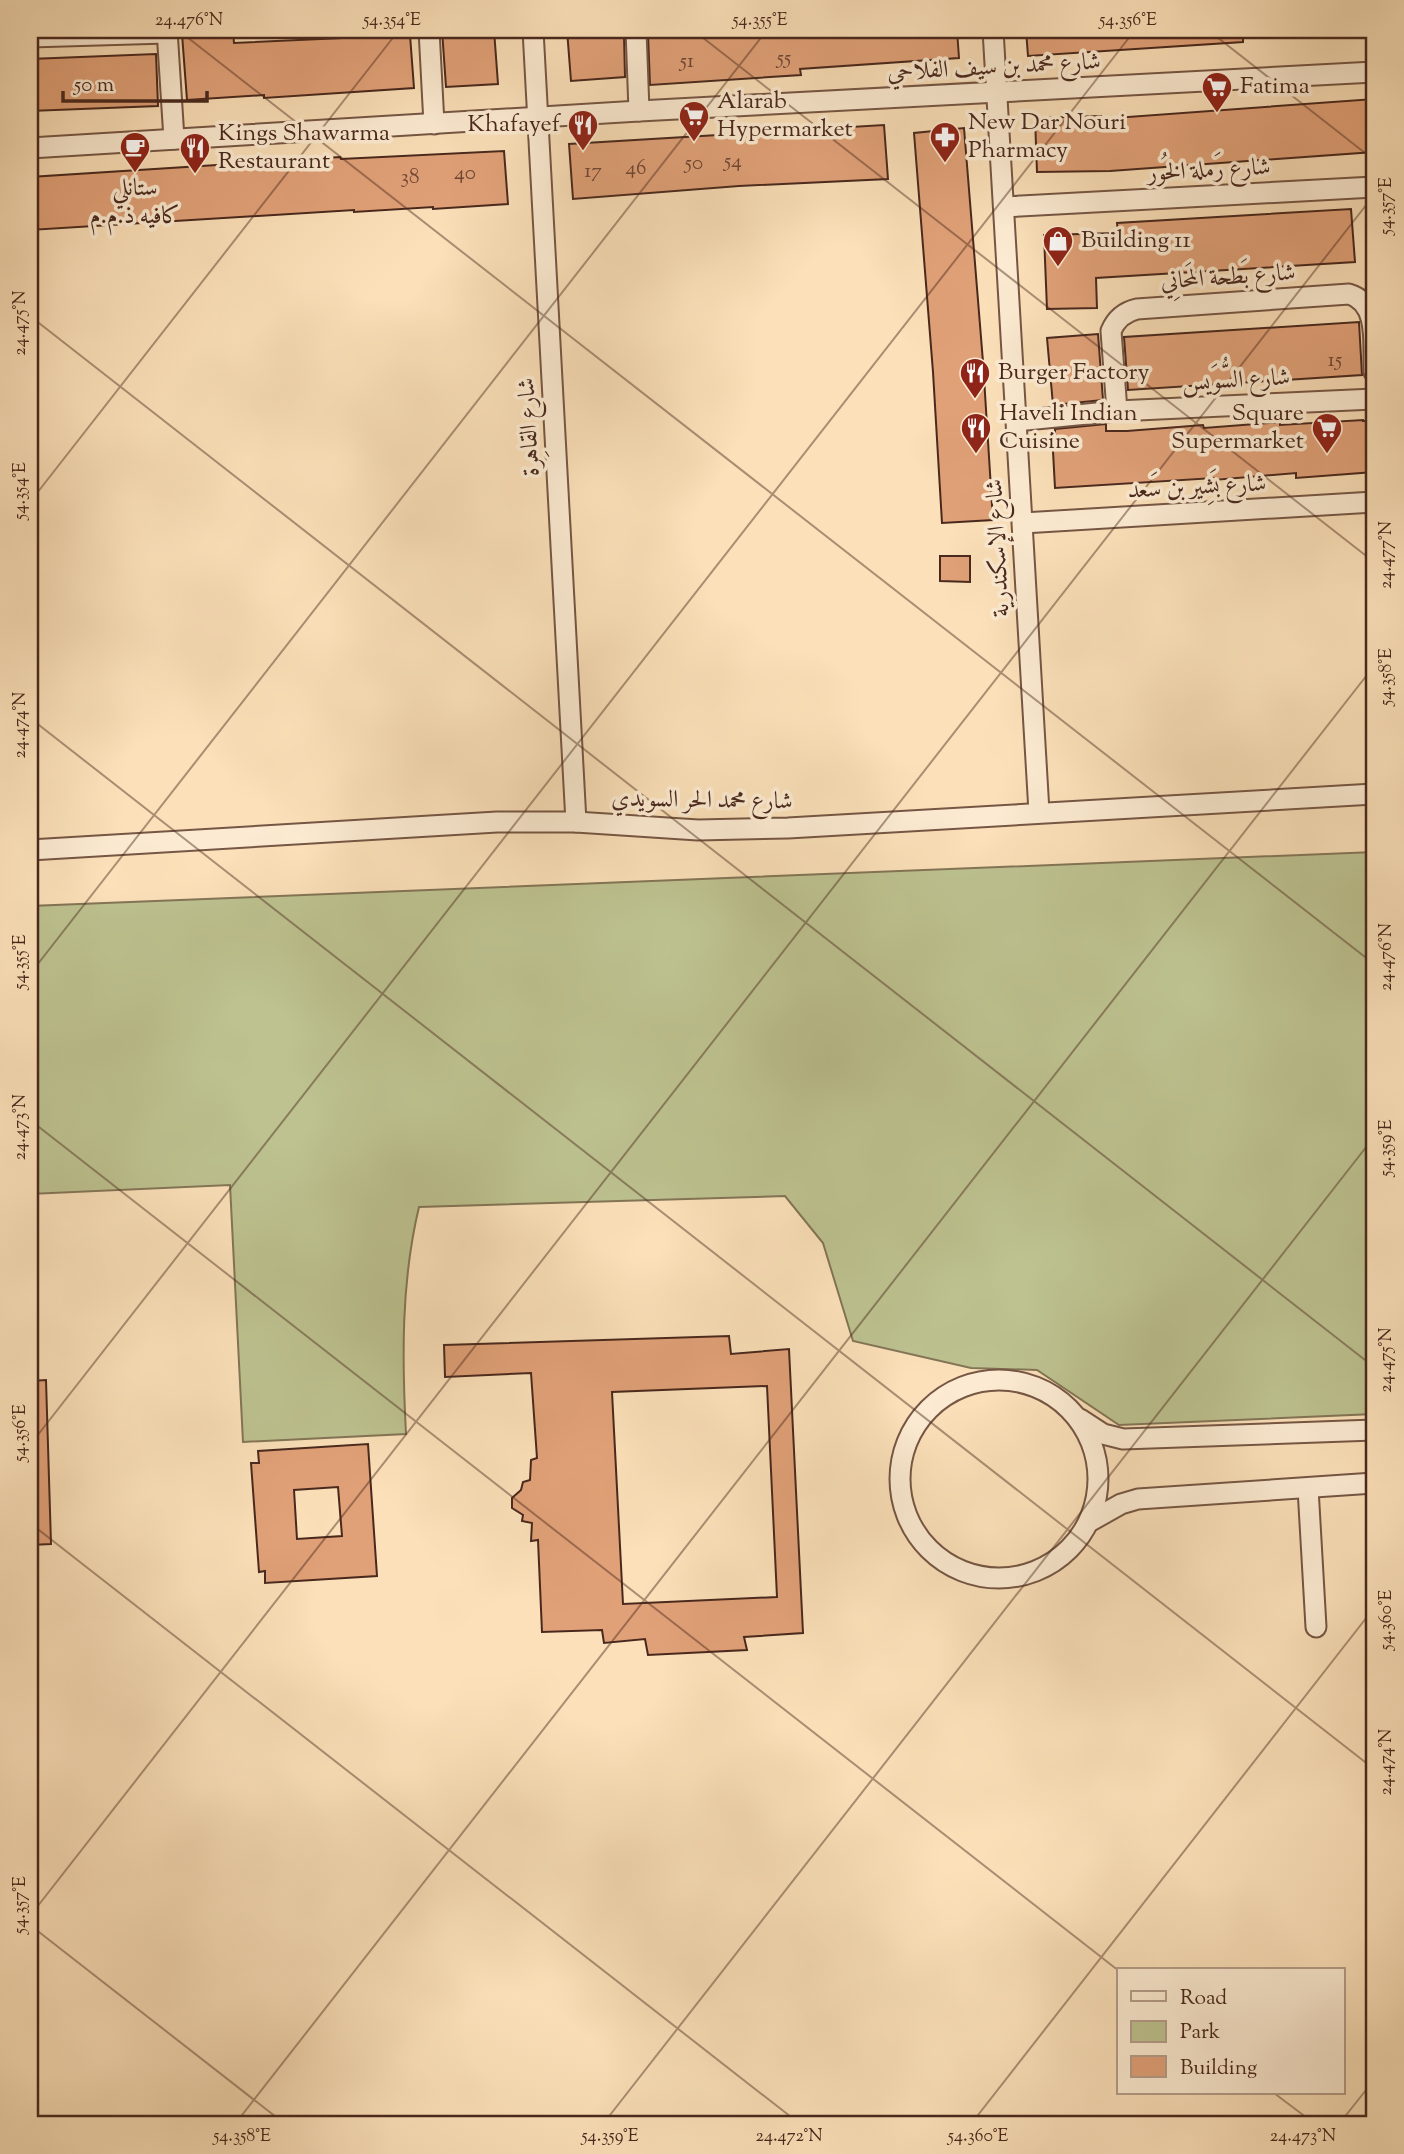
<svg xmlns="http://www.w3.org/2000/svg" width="1404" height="2154" viewBox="0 0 1404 2154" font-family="'Sorts Mill Goudy',Amiri,serif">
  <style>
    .green { fill: #bdc290; stroke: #837556; stroke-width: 2 }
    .building { fill: #e1a178; stroke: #49281d; stroke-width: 2; fill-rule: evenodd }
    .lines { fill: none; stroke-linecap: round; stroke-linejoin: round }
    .minor-casing { stroke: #765644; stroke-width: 23 }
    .minor { stroke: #fcebd2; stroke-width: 19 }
    .ticks { fill: none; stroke: #49281d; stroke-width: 2; stroke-opacity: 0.45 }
    .labels { text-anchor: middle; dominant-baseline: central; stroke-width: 7; stroke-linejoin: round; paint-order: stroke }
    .number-label { font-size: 21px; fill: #6f4634 }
    .street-label { font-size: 24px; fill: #49281d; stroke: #fcebd2 }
    .poi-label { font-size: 24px; fill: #49281d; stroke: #fcebd2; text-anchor: start }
    .neatline { fill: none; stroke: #49281d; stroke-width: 2.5 }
    .ticks-label { font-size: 18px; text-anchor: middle; fill: #49281d }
  </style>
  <rect width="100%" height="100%" fill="#fbe0b9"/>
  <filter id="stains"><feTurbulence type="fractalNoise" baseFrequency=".00286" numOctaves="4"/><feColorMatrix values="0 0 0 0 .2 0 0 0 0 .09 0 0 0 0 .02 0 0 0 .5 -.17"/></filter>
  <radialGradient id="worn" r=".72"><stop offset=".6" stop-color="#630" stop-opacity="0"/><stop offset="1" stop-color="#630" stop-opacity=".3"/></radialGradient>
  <path class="green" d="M1374,852v562l-255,11 -82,-55 -66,-2 -118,-27 -30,-98 -38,-47 -366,11c-18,75 -17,151 -13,227l-163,8 -13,-257 -200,9v-288z"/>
  <g class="building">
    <polygon points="233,30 234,43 410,35 414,88 264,98 264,95 187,100 182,34"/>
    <polygon points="442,30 494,30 498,84 446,87"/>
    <polygon points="567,30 617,30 618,36 624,36 625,77 571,81"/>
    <polygon points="721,30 957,30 959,58 800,69 801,75 650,85 648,34"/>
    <polygon points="1026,30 1243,30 1243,42 1028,56"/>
    <polygon points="156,54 158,106 30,111 30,59"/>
    <polygon points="1374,99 1374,152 1110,171 1037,172 1035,118 1101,116 1101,119"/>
    <polygon points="884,125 888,179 739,186 573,199 569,144"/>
    <polygon points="964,128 983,362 993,520 942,523 933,372 914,133"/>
    <polygon points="504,151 508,204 433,209 433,207 354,212 354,210 30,230 30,177 340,157 341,159"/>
    <polygon points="1351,209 1355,262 1096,278 1097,308 1047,309 1044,235 1118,233 1117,223"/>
    <polygon points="1359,322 1362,375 1128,390 1124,337"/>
    <polygon points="1098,334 1103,400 1053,405 1047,338"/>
    <polygon points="1363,420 1363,421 1374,421 1374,472 1296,478 1296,473 1214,480 1214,478 1055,488 1052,433 1055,433 1055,429 1106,424 1106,431 1127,431 1203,425 1204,428 1280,422 1280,425"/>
    <polygon points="940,556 970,556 970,582 940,581"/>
    <path d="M729,1336l2,18 58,-5 14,284 -59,4 3,13 -99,5 -3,-16 -41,4 -2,-13 -60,2 -4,-92 -7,1 1,-18 -10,-2 1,-6 -11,-7v-10l9,-8 2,-8 7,-2 1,-20 6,-2 -6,-85 -86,4 -1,-32zM767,1386l10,211 -154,7 -11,-212z"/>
    <polygon points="46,1380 51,1544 30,1545 30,1381"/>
    <path d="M368,1444l9,132 -112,7v-12l-6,1 -8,-109h8l-1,-12zM338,1487l4,49 -45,3 -3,-49z"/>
  </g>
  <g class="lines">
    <g class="minor-casing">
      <g id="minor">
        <polyline points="167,30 174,139"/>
        <polyline points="429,30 434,124"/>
        <polyline points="533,30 576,822"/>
        <polyline points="636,30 639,111"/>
        <polyline points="993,30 1039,812"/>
        <polyline points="30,37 167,33"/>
        <polyline points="30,148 639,111 1374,72"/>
        <polyline points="1004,207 1374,187"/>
        <path d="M1117,411l-6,-80c5,-12 13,-19 26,-22l212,-15c31,9 24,52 25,78"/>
        <polyline points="1016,421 1117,411 1374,399"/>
        <polyline points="1023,523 1374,502"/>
        <polyline points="30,850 497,822 576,822 698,830 788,828 1374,794"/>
        <circle cx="999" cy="1479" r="99"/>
        <polyline points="1080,1419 1103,1434 1123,1439 1374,1430"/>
        <polyline points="1308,1488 1316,1627"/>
        <polyline points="1089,1522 1121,1504 1138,1499 1374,1483"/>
      </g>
    </g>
    <use href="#minor" class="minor"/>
  </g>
  <path class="ticks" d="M178,30l1196,934M693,30l681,532M1208,30l166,130M30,31l1,-1M30,316l1344,1051M30,502l369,-472M30,718l1344,1051M30,974l737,-944M30,1120l1089,851M30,1445l1105,-1415M30,1523l770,601M30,1916l1344,-1721M30,1925l255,199M1274,2093l41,31M235,2124l1139,-1458M603,2124l771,-987M971,2124l403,-516M1339,2124l35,-44"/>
  <defs>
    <g id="supermarket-pin" transform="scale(1.575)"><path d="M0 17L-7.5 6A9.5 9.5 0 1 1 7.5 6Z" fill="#8f2418" stroke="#fcebd2"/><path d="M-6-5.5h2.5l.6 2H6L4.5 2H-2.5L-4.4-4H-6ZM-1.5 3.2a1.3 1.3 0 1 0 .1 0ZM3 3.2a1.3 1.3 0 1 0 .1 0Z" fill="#fff"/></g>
    <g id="restaurant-pin" transform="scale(1.575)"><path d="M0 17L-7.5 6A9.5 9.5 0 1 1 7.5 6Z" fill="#8f2418" stroke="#fcebd2"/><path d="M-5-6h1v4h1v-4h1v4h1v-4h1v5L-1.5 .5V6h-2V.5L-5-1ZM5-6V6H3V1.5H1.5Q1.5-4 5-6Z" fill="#fff"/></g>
    <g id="pharmacy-pin" transform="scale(1.575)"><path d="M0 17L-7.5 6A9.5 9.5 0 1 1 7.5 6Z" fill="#8f2418" stroke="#fcebd2"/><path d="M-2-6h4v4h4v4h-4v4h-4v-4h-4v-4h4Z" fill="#fff"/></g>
    <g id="cafe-pin" transform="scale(1.575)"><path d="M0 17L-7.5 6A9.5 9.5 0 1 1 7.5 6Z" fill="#8f2418" stroke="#fcebd2"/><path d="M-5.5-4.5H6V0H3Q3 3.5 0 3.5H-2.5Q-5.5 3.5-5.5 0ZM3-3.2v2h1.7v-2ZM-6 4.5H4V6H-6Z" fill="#fff"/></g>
    <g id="shop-pin" transform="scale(1.575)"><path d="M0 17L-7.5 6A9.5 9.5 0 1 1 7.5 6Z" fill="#8f2418" stroke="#fcebd2"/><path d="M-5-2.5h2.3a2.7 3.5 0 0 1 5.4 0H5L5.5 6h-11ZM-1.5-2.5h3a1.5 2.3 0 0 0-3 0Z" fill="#fff"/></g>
  </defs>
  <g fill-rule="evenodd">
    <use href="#supermarket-pin" x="1217" y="87"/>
    <use href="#supermarket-pin" x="694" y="116"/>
    <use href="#restaurant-pin" x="583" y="125"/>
    <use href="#pharmacy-pin" x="945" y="137"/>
    <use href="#cafe-pin" x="135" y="147"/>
    <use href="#restaurant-pin" x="195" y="148"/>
    <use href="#shop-pin" x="1058" y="241"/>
    <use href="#restaurant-pin" x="975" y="373"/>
    <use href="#restaurant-pin" x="976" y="428"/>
    <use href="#supermarket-pin" x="1327" y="428"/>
  </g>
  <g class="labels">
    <g class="number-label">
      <text x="784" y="59">55</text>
      <text x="687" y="62">51</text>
      <text x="733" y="162">54</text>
      <text x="694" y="164">50</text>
      <text x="636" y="169">46</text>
      <text x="593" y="172">17</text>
      <text x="465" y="174">40</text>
      <text x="410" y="178">38</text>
      <text x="1335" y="361">15</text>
    </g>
    <g class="street-label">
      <text transform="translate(994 68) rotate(-3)">شارع محمد بن سيف الفلاحي</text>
      <text transform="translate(1209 171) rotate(-3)">شارع رَملة الخُور</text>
      <text transform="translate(1228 278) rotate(-4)">شارع بَطحة المَحانِي</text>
      <text transform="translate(1236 381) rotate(-3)">شارع السُّوَيس</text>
      <text transform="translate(530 427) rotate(-93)">شارع القاهِرة</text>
      <text transform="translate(1197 488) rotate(-3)">شارع بَشِير بن سَعد</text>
      <text transform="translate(999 548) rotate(-93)">شارع الإسكندرية</text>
      <text transform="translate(702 801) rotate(1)">شارع محمد الحر السويدي</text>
    </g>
    <g class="poi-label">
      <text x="1240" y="87">Fatima</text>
      <text x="717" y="102">Alarab<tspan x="717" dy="28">Hypermarket</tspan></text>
      <text x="968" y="123">New Dar Nouri<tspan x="968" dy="28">Pharmacy</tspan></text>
      <text x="560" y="125" text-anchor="end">Khafayef</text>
      <text x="218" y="134">Kings Shawarma<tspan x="218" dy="28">Restaurant</tspan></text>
      <text x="135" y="189" text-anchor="middle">ستانلي<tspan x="135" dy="28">كافيه ذ.م.م</tspan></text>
      <text x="1081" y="241">Building 11</text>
      <text x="998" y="373">Burger Factory</text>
      <text x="999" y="414">Haveli Indian<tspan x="999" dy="28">Cuisine</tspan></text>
      <text x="1304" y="414" text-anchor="end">Square<tspan x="1304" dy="28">Supermarket</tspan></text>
    </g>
  </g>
  <rect width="1404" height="2154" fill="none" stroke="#fbe0b9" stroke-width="77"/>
  <rect x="1117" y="1968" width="228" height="126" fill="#fcebd2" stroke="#b49d8a" stroke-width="2"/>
  <rect x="1131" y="1991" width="35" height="10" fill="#fcebd2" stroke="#b49d8a" stroke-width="2"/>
  <text x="1180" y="2004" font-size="21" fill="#49281d">Road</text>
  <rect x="1131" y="2021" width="35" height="21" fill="#bdc290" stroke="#b49d8a" stroke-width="2"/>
  <text x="1180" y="2038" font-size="21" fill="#49281d">Park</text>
  <rect x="1131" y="2056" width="35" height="21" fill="#e1a178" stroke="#b49d8a" stroke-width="2"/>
  <text x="1180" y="2074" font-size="21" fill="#49281d">Building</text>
  <path d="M63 91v10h144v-10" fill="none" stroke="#49281d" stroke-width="3.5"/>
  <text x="74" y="91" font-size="21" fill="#49281d" stroke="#fcebd2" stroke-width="5" paint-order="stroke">50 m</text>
  <rect x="38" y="38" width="1328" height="2078" class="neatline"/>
  <g class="ticks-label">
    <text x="189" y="25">24.476°N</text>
    <text x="392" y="25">54.354°E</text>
    <text x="760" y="25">54.355°E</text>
    <text x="1128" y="25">54.356°E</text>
    <text transform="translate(1385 206) rotate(-90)" y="6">54.357°E</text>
    <text transform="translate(19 323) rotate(-90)" y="6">24.475°N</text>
    <text transform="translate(19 491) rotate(-90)" y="6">54.354°E</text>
    <text transform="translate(1385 555) rotate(-90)" y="6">24.477°N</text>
    <text transform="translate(1385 677) rotate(-90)" y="6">54.358°E</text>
    <text transform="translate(19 725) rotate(-90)" y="6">24.474°N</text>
    <text transform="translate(1385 957) rotate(-90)" y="6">24.476°N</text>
    <text transform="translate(19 962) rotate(-90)" y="6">54.355°E</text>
    <text transform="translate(19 1127) rotate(-90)" y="6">24.473°N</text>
    <text transform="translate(1385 1148) rotate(-90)" y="6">54.359°E</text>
    <text transform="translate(1385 1360) rotate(-90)" y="6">24.475°N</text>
    <text transform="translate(19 1433) rotate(-90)" y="6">54.356°E</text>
    <text transform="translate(1385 1620) rotate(-90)" y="6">54.360°E</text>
    <text transform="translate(1385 1762) rotate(-90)" y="6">24.474°N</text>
    <text transform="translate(19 1905) rotate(-90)" y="6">54.357°E</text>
    <text x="242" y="2141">54.358°E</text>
    <text x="610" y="2141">54.359°E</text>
    <text x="789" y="2141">24.472°N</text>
    <text x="978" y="2141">54.360°E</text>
    <text x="1303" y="2141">24.473°N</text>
  </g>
  <rect width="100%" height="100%" filter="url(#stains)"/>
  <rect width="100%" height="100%" fill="url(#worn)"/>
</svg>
